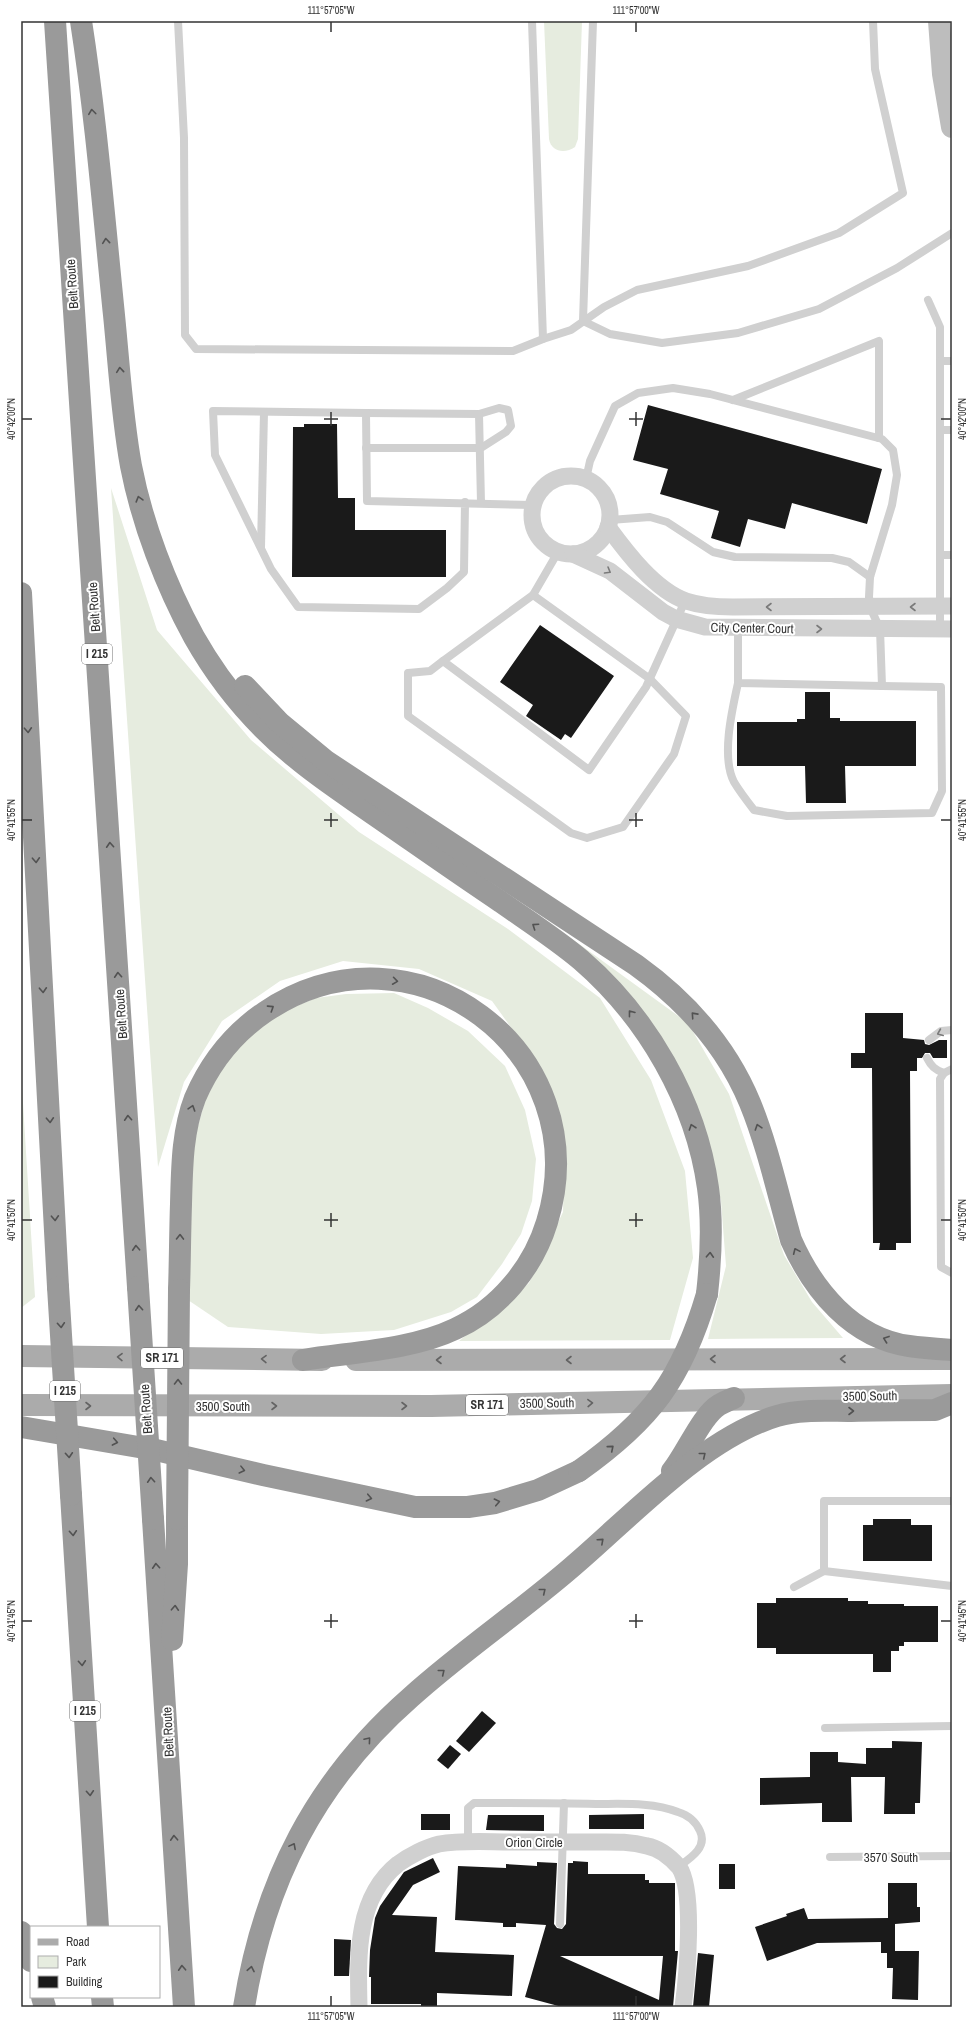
<svg xmlns="http://www.w3.org/2000/svg" width="973" height="2028" viewBox="0 0 973 2028" font-family="'Archivo Narrow',sans-serif">
  <style>
    .green { fill: #e6ecdf }
    .building { fill: #1a1a1a; fill-rule: evenodd }
    .lines { fill: none; stroke-linecap: round; stroke-linejoin: round }
    .lane { stroke: #d0d0d0; stroke-width: 8 }
    .street { stroke: #d0d0d0; stroke-width: 17 }
    .secondary { stroke: #bdbdbd; stroke-width: 22 }
    .primary { stroke: #ababab; stroke-width: 22 }
    .highway { stroke: #9a9a9a; stroke-width: 22 }
    .highway-bridge { stroke: #9a9a9a; stroke-width: 22 }
    .oneway { stroke: #525252 }
    .oneway2 { stroke: #7a7a7a }
    .oneway3 { stroke: #636363 }
    .ticks { fill: none; stroke: #333; stroke-width: 1.5 }
    .labels { text-anchor: middle; dominant-baseline: central; stroke-width: 4; stroke-linejoin: round; paint-order: stroke }
    .shield { fill: #fff; stroke: #707070; stroke-width: 1 }
    .shield-label { font-size: 12px; font-weight: bold; fill: #333 }
    .street-label { font-size: 13px; fill: #333; stroke: #fff }
    .neatline { fill: none; stroke: #333; stroke-width: 1.5 }
    .ticks-label { font-size: 10px; text-anchor: middle; fill: #333 }
  </style>
  <rect width="100%" height="100%" fill="#fff"/>
  <g class="green">
    <path d="M544,21h38l-4,118 -3,8c-10,7 -24,5 -26,-8z"/>
    <polygon points="111,488 157,630 251,740 359,832 508,929 600,998 651,1080 685,1171 693,1258 670,1340 459,1341 529,1283 563,1212 565,1138 543,1072 492,1001 419,969 343,961 280,981 222,1021 184,1082 158,1167"/>
    <polygon points="564,933 688,1023 729,1094 784,1255 812,1302 843,1338 708,1339 726,1266 721,1201 704,1129 601,970"/>
    <polygon points="394,993 428,1008 468,1031 505,1066 525,1110 536,1159 532,1201 521,1234 502,1264 477,1297 451,1312 394,1330 321,1334 228,1327 188,1300 192,1147 211,1080 246,1035 282,1012 316,998 346,994"/>
    <polygon points="21,1071 35,1297 21,1308"/>
  </g>
  <g class="building">
    <polygon points="648,405 882,469 867,524 792,503 785,529 748,519 740,547 711,538 719,511 660,494 668,469 633,460"/>
    <polygon points="304,424 337,424 338,498 355,498 355,530 446,530 446,577 292,577 293,427 304,427"/>
    <polygon points="540,625 614,676 571,738 565,734 561,740 526,716 533,705 500,682"/>
    <polygon points="805,692 830,692 830,718 840,718 840,721 916,721 916,766 845,766 846,803 806,803 805,766 737,766 737,722 797,722 797,719 805,719"/>
    <polygon points="865,1013 903,1013 903,1038 924,1040 925,1044 929,1045 939,1040 947,1040 947,1058 933,1058 930,1053 925,1053 922,1058 917,1058 917,1071 910,1071 911,1243 896,1243 896,1250 879,1250 880,1243 873,1243 872,1068 851,1068 851,1053 865,1053"/>
    <polygon points="873,1519 911,1519 911,1525 932,1525 932,1561 863,1561 863,1525 873,1525"/>
    <polygon points="776,1598 848,1598 848,1601 868,1601 868,1604 904,1604 904,1606 938,1606 938,1642 904,1642 904,1646 899,1646 899,1651 891,1651 891,1672 873,1672 873,1654 776,1654 776,1648 757,1648 757,1603 776,1603"/>
    <polygon points="482,1711 496,1723 469,1752 456,1741"/>
    <polygon points="892,1741 922,1742 920,1803 915,1803 915,1814 884,1814 885,1777 851,1777 852,1822 822,1822 822,1803 760,1805 760,1778 810,1777 810,1752 838,1752 838,1762 866,1764 866,1748 892,1748"/>
    <polygon points="450,1745 461,1754 448,1769 437,1760"/>
    <rect x="421" y="1814" width="29" height="16"/>
    <polygon points="644,1814 644,1829 589,1829 589,1815"/>
    <polygon points="488,1815 544,1815 544,1831 486,1830"/>
    <polygon points="433,1858 440,1872 413,1885 392,1915 437,1917 435,1952 514,1955 512,1996 437,1993 437,2007 421,2007 421,2004 371,2004 371,1977 369,1977 370,1950 375,1918 380,1906 404,1872"/>
    <path d="M573,1861l15,1v12h57v6h4v3h26v68h3l-5,56h-111l-37,-10 21,-72 -30,-2v4h-13v-4l-48,-3 3,-54 48,2v-4l31,2v-4l20,1 -3,61 3,4 5,1 4,-5 2,-61h5zM560,1956h103l-4,44z"/>
    <rect x="719" y="1864" width="16" height="25"/>
    <polygon points="888,1883 917,1883 917,1907 920,1907 920,1922 895,1924 895,1951 919,1951 918,2000 892,1999 893,1968 887,1968 887,1953 881,1953 881,1942 817,1943 767,1961 755,1927 787,1916 786,1914 804,1908 808,1919 888,1918"/>
    <polygon points="334,1939 351,1940 349,1976 334,1976"/>
    <polygon points="698,1953 714,1955 709,2007 693,2007"/>
  </g>
  <g class="lines">
    <g class="lane">
      <polyline points="178,21 184,138 185,335 196,349 513,351 543,339 571,330 604,307 637,290 748,266 839,233 903,193 875,69 873,21"/>
      <polyline points="532,21 543,339"/>
      <polyline points="593,21 583,321 610,334 662,343 738,333 819,309 897,268 952,233"/>
      <polyline points="928,300 940,327 940,361"/>
      <polyline points="733,400 879,341 879,438"/>
      <polyline points="366,413 479,414 499,408 508,410 511,426 506,432 481,448 366,448"/>
      <polyline points="479,414 481,503"/>
      <polyline points="940,430 952,430"/>
      <polyline points="586,479 590,461 615,406 638,393 673,388 710,394 882,439 893,450 897,475 892,505 870,577 869,597 870,607 880,629 882,686 738,683 738,628"/>
      <polyline points="465,502 464,572 447,588 419,609 298,607 271,569 215,455 213,411 366,413 367,501 533,505"/>
      <polyline points="610,520 650,517 667,522 713,552 735,557 832,558 849,562 870,577"/>
      <polyline points="261,547 264,412"/>
      <polyline points="558,552 533,595 443,661 589,770 646,687 685,601"/>
      <polyline points="940,555 952,555"/>
      <polyline points="940,629 940,361 952,361"/>
      <polyline points="443,661 430,671 408,673 408,716 571,833 587,838 623,827 674,754 686,716 650,679 533,595"/>
      <path d="M738,683c-6,27 -17,74 -4,99 6,10 13,19 20,28l33,6 145,-3 10,-22 -1,-104 -59,-1"/>
      <polyline points="929,1040 941,1031 952,1030"/>
      <path d="M927,1058c4,8 8,12 17,15l8,-4"/>
      <polyline points="944,1073 940,1079 941,1267 952,1273"/>
      <polyline points="824,1571 952,1586"/>
      <polyline points="794,1587 824,1571 824,1501 952,1501"/>
      <polyline points="825,1728 952,1726"/>
      <path d="M468,1842v-34l6,-5c41,0 82,0 122,1 27,0 57,-2 82,8 10,3 18,10 22,19 8,17 -11,28 -22,36"/>
      <polyline points="830,1857 952,1856"/>
      <polyline points="560,1924 564,1803"/>
    </g>
    <g class="street">
      <circle cx="571" cy="515" r="39"/>
      <path d="M608,527c19,26 47,63 78,74 15,5 31,6 47,6l219,-1"/>
      <polyline points="573,554 610,571 663,612 676,619 705,627 952,629"/>
      <path d="M359,2007c-1,-49 -4,-109 39,-143 11,-8 28,-17 41,-20 23,-4 49,-2 72,-2 27,0 55,0 82,0 18,0 36,-1 54,4 12,2 24,12 32,21 16,23 8,111 4,140"/>
    </g>
    <polyline class="secondary" points="939,21 943,74 952,127"/>
    <g class="primary">
      <polyline points="21,1356 322,1360"/>
      <polyline points="356,1360 952,1359"/>
      <polyline points="21,1405 431,1406 952,1395"/>
    </g>
    <g class="highway">
      <polyline points="55,21 138,1287"/>
      <path d="M81,21c15,97 23,196 33,294 5,50 8,102 17,151 11,57 35,120 63,171 26,46 61,88 102,121 25,21 53,39 80,58 42,29 83,58 125,86 27,19 55,37 80,58 66,57 115,141 127,228 5,35 3,70 -1,106"/>
      <polyline points="21,593 58,1287"/>
      <path d="M245,686l35,37 46,38 310,204c50,36 90,80 114,138 18,44 28,92 41,137 22,50 61,98 118,106 14,2 29,3 43,4"/>
      <path d="M179,1290c1,-29 1,-57 2,-86 1,-36 1,-72 14,-106 15,-35 39,-65 70,-86 148,-100 334,40 282,210 -14,46 -48,87 -92,107 -44,21 -104,23 -152,31"/>
      <polyline points="21,1427 156,1450 263,1475 415,1507 468,1507 495,1503 538,1490 579,1471"/>
      <path d="M672,1471c14,-17 30,-56 47,-66 5,-3 10,-5 15,-7"/>
      <polyline points="71,1495 98,1927"/>
      <polyline points="153,1519 184,2007"/>
      <polyline points="172,1640 177,1564 177,1519"/>
      <polyline points="21,1932 31,1961"/>
      <polyline points="42,1997 45,2007"/>
      <polyline points="102,1997 103,2007"/>
      <path d="M244,2007c20,-125 71,-226 167,-310 51,-46 109,-85 161,-130 59,-50 131,-129 205,-151 24,-7 49,-5 74,-5 28,-1 56,-1 84,-1l17,-7"/>
    </g>
    <g class="highway-bridge">
      <polyline points="58,1287 71,1495"/>
      <polyline points="138,1287 153,1519"/>
      <path d="M579,1471c72,-51 103,-92 128,-177"/>
      <polyline points="177,1519 179,1290"/>
    </g>
  </g>
  <defs><path id="oneway-chevron" d="M-2-3.5L2.5 0L-2 3.5" fill="none" stroke-width="1.6" stroke-linecap="round" stroke-linejoin="round"/></defs>
  <g class="oneway">
    <use href="#oneway-chevron" transform="translate(92 112) rotate(-97)"/>
    <use href="#oneway-chevron" transform="translate(106 241) rotate(-96)"/>
    <use href="#oneway-chevron" transform="translate(120 370) rotate(-96)"/>
    <use href="#oneway-chevron" transform="translate(139 499) rotate(-106)"/>
    <use href="#oneway-chevron" transform="translate(28 730) rotate(87)"/>
    <use href="#oneway-chevron" transform="translate(110 845) rotate(-94)"/>
    <use href="#oneway-chevron" transform="translate(36 860) rotate(87)"/>
    <use href="#oneway-chevron" transform="translate(535 926) rotate(-146)"/>
    <use href="#oneway-chevron" transform="translate(118 975) rotate(-94)"/>
    <use href="#oneway-chevron" transform="translate(395 981) rotate(8)"/>
    <use href="#oneway-chevron" transform="translate(43 990) rotate(87)"/>
    <use href="#oneway-chevron" transform="translate(271 1008) rotate(-33)"/>
    <use href="#oneway-chevron" transform="translate(631 1013) rotate(-128)"/>
    <use href="#oneway-chevron" transform="translate(694 1015) rotate(-132)"/>
    <use href="#oneway-chevron" transform="translate(192 1108) rotate(-72)"/>
    <use href="#oneway-chevron" transform="translate(128 1118) rotate(-94)"/>
    <use href="#oneway-chevron" transform="translate(50 1120) rotate(87)"/>
    <use href="#oneway-chevron" transform="translate(692 1127) rotate(-109)"/>
    <use href="#oneway-chevron" transform="translate(758 1127) rotate(-108)"/>
    <use href="#oneway-chevron" transform="translate(55 1218) rotate(87)"/>
    <use href="#oneway-chevron" transform="translate(180 1237) rotate(-89)"/>
    <use href="#oneway-chevron" transform="translate(136 1248) rotate(-93)"/>
    <use href="#oneway-chevron" transform="translate(796 1251) rotate(-114)"/>
    <use href="#oneway-chevron" transform="translate(710 1255) rotate(-87)"/>
    <use href="#oneway-chevron" transform="translate(139 1308) rotate(-94)"/>
    <use href="#oneway-chevron" transform="translate(61 1325) rotate(86)"/>
    <use href="#oneway-chevron" transform="translate(886 1339) rotate(-160)"/>
    <use href="#oneway-chevron" transform="translate(178 1382) rotate(-90)"/>
    <use href="#oneway-chevron" transform="translate(851 1411)"/>
    <use href="#oneway-chevron" transform="translate(115 1442) rotate(11)"/>
    <use href="#oneway-chevron" transform="translate(611 1448) rotate(-40)"/>
    <use href="#oneway-chevron" transform="translate(69 1455) rotate(86)"/>
    <use href="#oneway-chevron" transform="translate(703 1455) rotate(-39)"/>
    <use href="#oneway-chevron" transform="translate(242 1470) rotate(14)"/>
    <use href="#oneway-chevron" transform="translate(151 1480) rotate(-94)"/>
    <use href="#oneway-chevron" transform="translate(369 1498) rotate(12)"/>
    <use href="#oneway-chevron" transform="translate(497 1502) rotate(-12)"/>
    <use href="#oneway-chevron" transform="translate(73 1533) rotate(86)"/>
    <use href="#oneway-chevron" transform="translate(601 1541) rotate(-42)"/>
    <use href="#oneway-chevron" transform="translate(156 1566) rotate(-94)"/>
    <use href="#oneway-chevron" transform="translate(543 1591) rotate(-39)"/>
    <use href="#oneway-chevron" transform="translate(175 1608) rotate(-87)"/>
    <use href="#oneway-chevron" transform="translate(82 1663) rotate(86)"/>
    <use href="#oneway-chevron" transform="translate(442 1672) rotate(-39)"/>
    <use href="#oneway-chevron" transform="translate(368 1740) rotate(-50)"/>
    <use href="#oneway-chevron" transform="translate(90 1793) rotate(86)"/>
    <use href="#oneway-chevron" transform="translate(174 1838) rotate(-93)"/>
    <use href="#oneway-chevron" transform="translate(293 1846) rotate(-62)"/>
    <use href="#oneway-chevron" transform="translate(182 1968) rotate(-93)"/>
    <use href="#oneway-chevron" transform="translate(251 1969) rotate(-79)"/>
  </g>
  <g class="oneway2">
    <use href="#oneway-chevron" transform="translate(608 571) rotate(30)"/>
    <use href="#oneway-chevron" transform="translate(769 607) rotate(180)"/>
    <use href="#oneway-chevron" transform="translate(913 607) rotate(180)"/>
    <use href="#oneway-chevron" transform="translate(819 629)"/>
    <use href="#oneway-chevron" transform="translate(940 1033) rotate(157)"/>
  </g>
  <g class="oneway3">
    <use href="#oneway-chevron" transform="translate(120 1357) rotate(-179)"/>
    <use href="#oneway-chevron" transform="translate(264 1359) rotate(-179)"/>
    <use href="#oneway-chevron" transform="translate(713 1359) rotate(180)"/>
    <use href="#oneway-chevron" transform="translate(843 1359) rotate(180)"/>
    <use href="#oneway-chevron" transform="translate(439 1360) rotate(180)"/>
    <use href="#oneway-chevron" transform="translate(569 1360) rotate(180)"/>
    <use href="#oneway-chevron" transform="translate(590 1403) rotate(-2)"/>
    <use href="#oneway-chevron" transform="translate(88 1406)"/>
    <use href="#oneway-chevron" transform="translate(274 1406)"/>
    <use href="#oneway-chevron" transform="translate(404 1406)"/>
  </g>
  <path class="ticks" d="M331,22v10M636,22v10M331,412v14M636,412v14M22,419h10M324,419h14M629,419h14M941,419h10M331,813v14M636,813v14M22,820h10M324,820h14M629,820h14M941,820h10M331,1213v14M636,1213v14M22,1220h10M324,1220h14M629,1220h14M941,1220h10M331,1614v14M636,1614v14M22,1621h10M324,1621h14M629,1621h14M941,1621h10M331,1996v10M636,1996v10"/>
  <g class="labels">
    <g class="shield">
      <rect x="82" y="644" width="30" height="20" rx="3"/>
      <rect x="141" y="1348" width="42" height="20" rx="3"/>
      <rect x="50" y="1381" width="30" height="20" rx="3"/>
      <rect x="466" y="1395" width="42" height="20" rx="3"/>
      <rect x="70" y="1701" width="30" height="20" rx="3"/>
    </g>
    <g class="shield-label">
      <text x="97" y="654">I 215</text>
      <text x="162" y="1358">SR 171</text>
      <text x="65" y="1391">I 215</text>
      <text x="487" y="1405">SR 171</text>
      <text x="85" y="1711">I 215</text>
    </g>
    <g class="street-label">
      <text transform="translate(72 284) rotate(-94)">Belt Route</text>
      <text transform="translate(94 607) rotate(-94)">Belt Route</text>
      <text transform="translate(752 628) rotate(1)">City Center Court</text>
      <text transform="translate(121 1014) rotate(-94)">Belt Route</text>
      <text transform="translate(870 1396) rotate(-1)">3500 South</text>
      <text transform="translate(547 1403) rotate(-1)">3500 South</text>
      <text x="223" y="1406">3500 South</text>
      <text transform="translate(146 1409) rotate(-94)">Belt Route</text>
      <text transform="translate(168 1732) rotate(-93)">Belt Route</text>
      <text x="534" y="1842">Orion Circle</text>
      <text x="891" y="1857">3570 South</text>
    </g>
  </g>
  <rect width="973" height="2028" fill="none" stroke="#ffffff" stroke-width="44"/>
  <rect x="30" y="1926" width="130" height="72" fill="#ffffff" stroke="#adadad"/>
  <rect x="38" y="1939" width="20" height="6" fill="#ababab" stroke="#adadad"/>
  <text x="66" y="1946" font-size="12" fill="#333333">Road</text>
  <rect x="38" y="1956" width="20" height="12" fill="#e6ecdf" stroke="#adadad"/>
  <text x="66" y="1966" font-size="12" fill="#333333">Park</text>
  <rect x="38" y="1976" width="20" height="12" fill="#1a1a1a" stroke="#adadad"/>
  <text x="66" y="1986" font-size="12" fill="#333333">Building</text>
  <rect x="22" y="22" width="929" height="1984" class="neatline"/>
  <g class="ticks-label">
    <text x="331" y="14">111°57'05"W</text>
    <text x="636" y="14">111°57'00"W</text>
    <text transform="translate(11 419) rotate(-90)" y="4">40°42'00"N</text>
    <text transform="translate(962 419) rotate(-90)" y="4">40°42'00"N</text>
    <text transform="translate(11 820) rotate(-90)" y="4">40°41'55"N</text>
    <text transform="translate(962 820) rotate(-90)" y="4">40°41'55"N</text>
    <text transform="translate(11 1220) rotate(-90)" y="4">40°41'50"N</text>
    <text transform="translate(962 1220) rotate(-90)" y="4">40°41'50"N</text>
    <text transform="translate(11 1621) rotate(-90)" y="4">40°41'45"N</text>
    <text transform="translate(962 1621) rotate(-90)" y="4">40°41'45"N</text>
    <text x="331" y="2020">111°57'05"W</text>
    <text x="636" y="2020">111°57'00"W</text>
  </g>
</svg>
